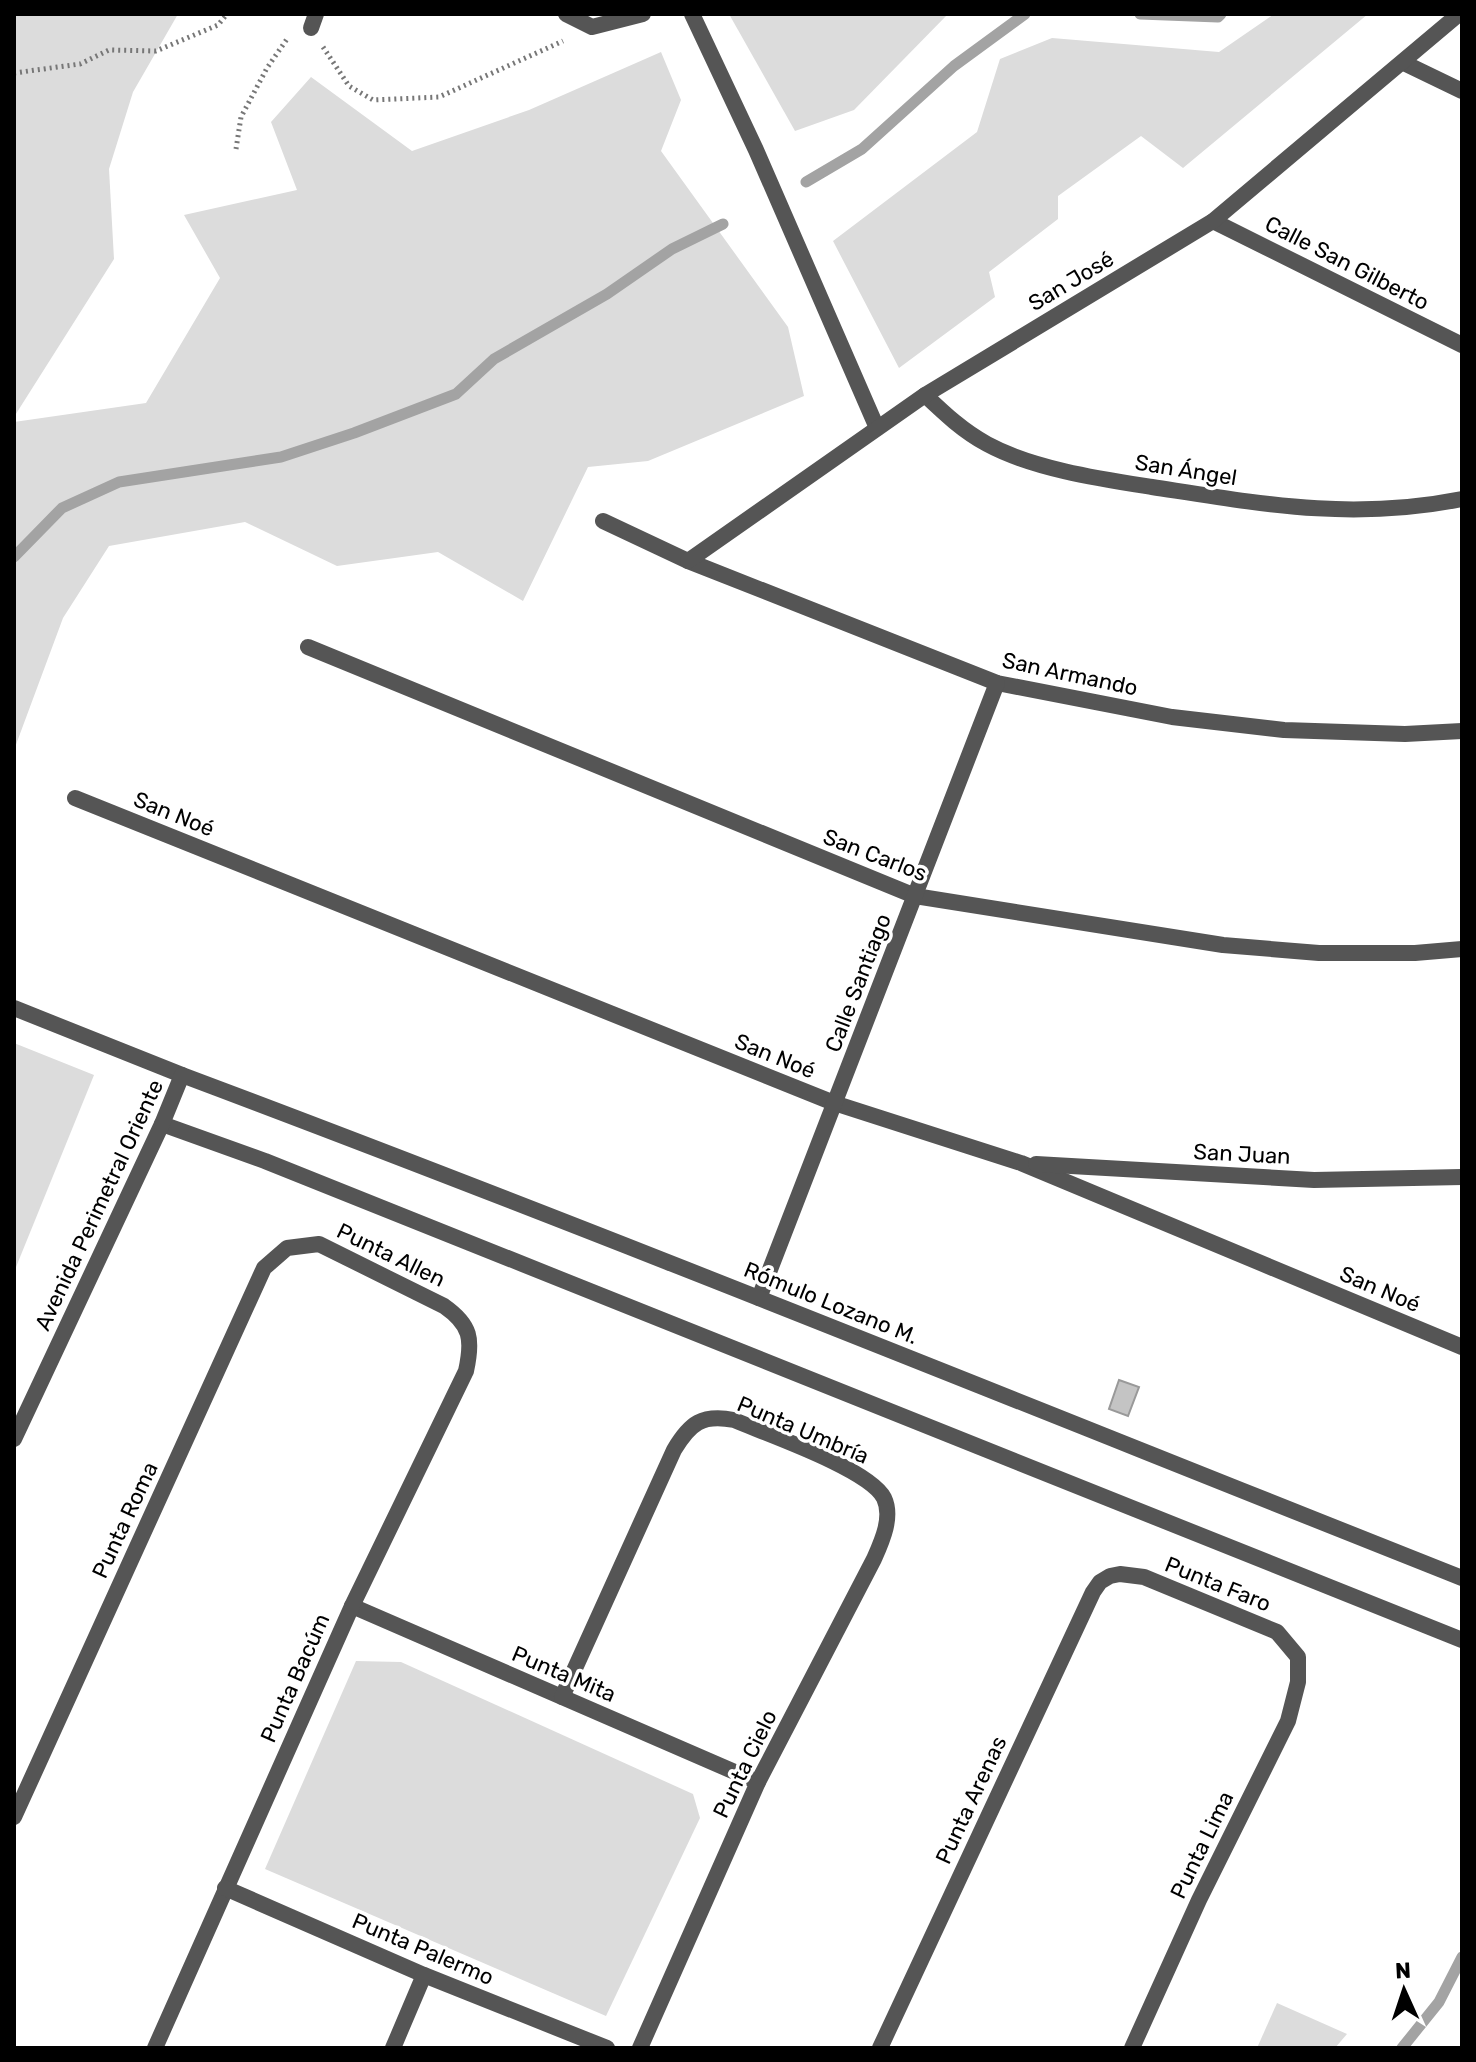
<svg xmlns="http://www.w3.org/2000/svg" width="1476" height="2062" viewBox="0 0 1476 2062" font-family="Rubik,sans-serif">
  <style>
    .green { fill: #dcdcdc }
    .lines { fill: none; stroke-linecap: round; stroke-linejoin: round }
    .stream { stroke: #a3a3a3; stroke-width: 11 }
    .building { fill: #c4c4c4; stroke: #999; stroke-width: 2 }
    .path { stroke: #777; stroke-width: 5; stroke-dasharray: 2 4; stroke-linecap: butt }
    .minor { stroke: #555; stroke-width: 16 }
    .tertiary { stroke: #555; stroke-width: 16 }
    .labels { text-anchor: middle; dominant-baseline: central; stroke-width: 7; stroke-linejoin: round; paint-order: stroke }
    .street-label { font-size: 22px; fill: #000; stroke: #fff }
  </style>
  <rect width="100%" height="100%" fill="#fff"/>
  <g class="green">
    <polygon points="14,14 178,14 133,92 109,169 114,259 14,417"/>
    <polygon points="729,14 948,14 854,110 795,131"/>
    <polygon points="1274,14 1368,14 1183,168 1141,136 1058,196 1058,219 989,272 995,297 899,368 833,241 977,132 1000,59 1052,38 1219,52"/>
    <polygon points="661,52 681,100 661,151 788,327 804,396 648,461 588,467 523,601 438,552 337,566 245,522 109,546 63,618 14,750 14,422 146,403 220,278 184,215 297,190 271,122 311,77 412,151 529,110"/>
    <polygon points="14,1043 94,1075 14,1272"/>
    <polygon points="356,1661 401,1662 693,1794 700,1818 606,2016 265,1869"/>
    <polygon points="1277,2003 1347,2034 1335,2048 1257,2048"/>
  </g>
  <g class="lines">
    <g class="stream">
      <polyline points="1140,14 1218,17 1221,14"/>
      <polyline points="806,182 862,149 954,66 1025,14"/>
      <polyline points="14,557 62,508 119,482 281,457 354,433 456,394 494,359 607,294 672,249 723,224"/>
      <polyline points="1402,2048 1439,2002 1462,1957"/>
    </g>
  </g>
  <polygon class="building" points="1119,1380 1139,1387 1128,1416 1109,1409"/>
  <g class="lines">
    <g class="path">
      <polyline points="323,47 349,86 373,100 439,97 563,41"/>
      <polyline points="14,73 80,64 109,50 156,51 218,25 227,14"/>
      <polyline points="236,149 241,117 267,68 287,39"/>
    </g>
    <g class="minor">
      <polyline points="566,14 592,27 643,14"/>
      <polyline points="692,14 756,150 877,428"/>
      <polyline points="311,28 316,14"/>
      <polyline points="1404,63 1462,91"/>
      <polyline points="1213,221 1462,345"/>
      <path d="M925,395c20,19 38,36 62,49 46,25 114,35 165,43 110,17 199,34 310,12"/>
      <polyline points="603,521 688,561 997,683 1172,717 1284,730 1405,734 1462,731"/>
      <polyline points="688,561 925,395 1213,221 1459,14"/>
      <polyline points="308,647 915,896 1223,945 1319,953 1415,953 1462,949"/>
      <polyline points="75,798 834,1103 1021,1163 1462,1347"/>
      <polyline points="14,1008 182,1075"/>
      <polyline points="1036,1164 1314,1180 1462,1177"/>
      <polyline points="759,1298 997,683"/>
      <polyline points="352,1606 758,1782"/>
      <path d="M562,1697l112,-247c16,-27 28,-36 60,-30 33,14 135,49 150,78 9,19 -2,43 -10,61l-116,223 -118,266"/>
      <path d="M14,1817l250,-549 23,-20 32,-4 125,62c27,19 29,33 22,65l-114,235 -197,442"/>
      <polyline points="225,1888 424,1975 607,2048"/>
      <polyline points="393,2048 424,1975"/>
      <polyline points="880,2048 1093,1592 1100,1582 1110,1576 1120,1574 1144,1577 1277,1632 1298,1657 1298,1682 1288,1721 1199,1900 1132,2048"/>
    </g>
    <g class="tertiary">
      <polyline points="162,1124 265,1161 1462,1640"/>
      <path d="M14,1439l148,-315 20,-49c429,161 854,334 1280,503"/>
    </g>
  </g>
  <g class="labels">
    <g class="street-label">
      <text transform="translate(1347 263) rotate(27)">Calle San Gilberto</text>
      <text transform="translate(1071 281) rotate(-31)">San José</text>
      <text transform="translate(1186 470) rotate(9)">San Ángel</text>
      <text transform="translate(1070 674) rotate(12)">San Armando</text>
      <text transform="translate(174 814) rotate(22)">San Noé</text>
      <text transform="translate(875 855) rotate(21)">San Carlos</text>
      <text transform="translate(858 983) rotate(-69)">Calle Santiago</text>
      <text transform="translate(775 1056) rotate(22)">San Noé</text>
      <text transform="translate(1242 1154) rotate(3)">San Juan</text>
      <text transform="translate(99 1205) rotate(-65)">Avenida Perimetral Oriente</text>
      <text transform="translate(391 1255) rotate(26)">Punta Allen</text>
      <text transform="translate(1380 1289) rotate(23)">San Noé</text>
      <text transform="translate(831 1303) rotate(22)">Rómulo Lozano M.</text>
      <text transform="translate(803 1430) rotate(23)">Punta Umbría</text>
      <text transform="translate(125 1520) rotate(-65)">Punta Roma</text>
      <text transform="translate(1218 1584) rotate(22)">Punta Faro</text>
      <text transform="translate(564 1674) rotate(23)">Punta Mita</text>
      <text transform="translate(295 1678) rotate(-66)">Punta Bacúm</text>
      <text transform="translate(745 1764) rotate(-64)">Punta Cielo</text>
      <text transform="translate(971 1800) rotate(-65)">Punta Arenas</text>
      <text transform="translate(1202 1845) rotate(-64)">Punta Lima</text>
      <text transform="translate(423 1949) rotate(23)">Punta Palermo</text>
    </g>
  </g>
  <rect width="1476" height="2062" fill="none" stroke="#000000" stroke-width="32"/>
  <g transform="translate(1404 1990) rotate(357)" stroke="#ffffff" stroke-width="6" paint-order="stroke">
  <path d="M0-6L14 30L0 20L-14 30Z" fill="#000000"/>
  <text y="-12" font-size="22" font-weight="bold" text-anchor="middle" fill="#000000">N</text>
  </g>
</svg>
